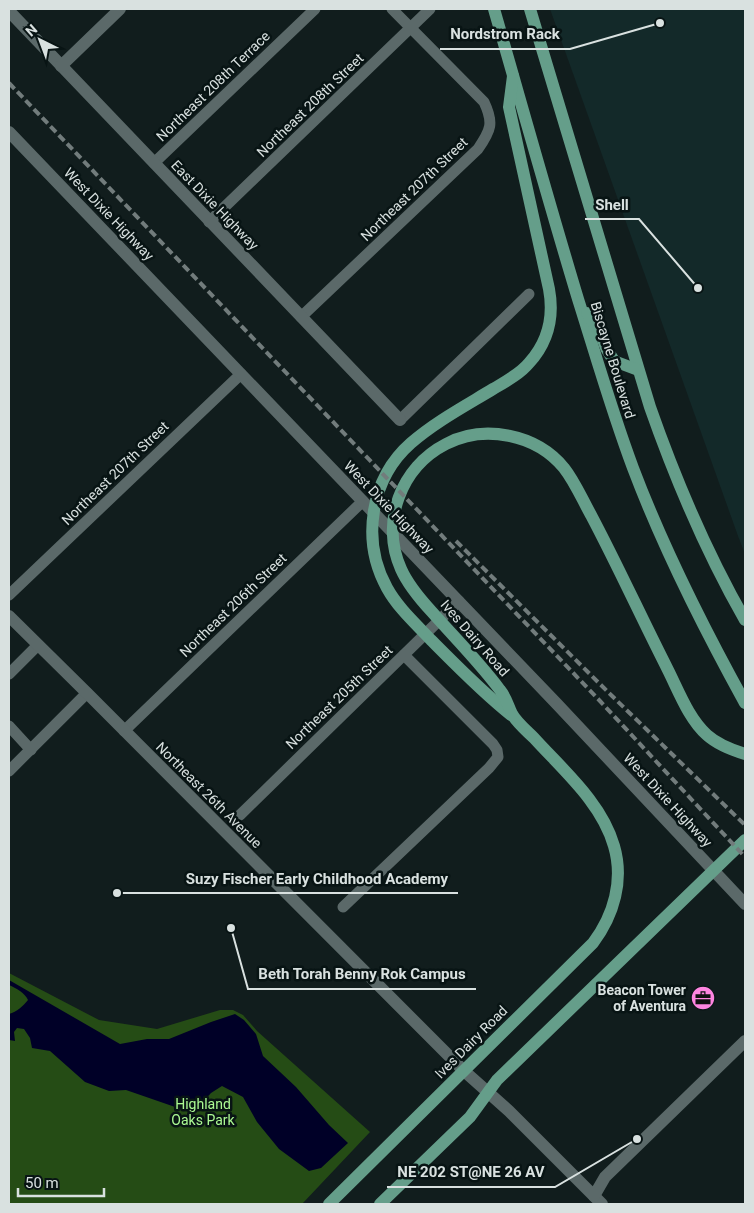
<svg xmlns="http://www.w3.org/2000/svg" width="754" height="1213" viewBox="0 0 754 1213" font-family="Roboto,sans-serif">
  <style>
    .built { fill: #132929 }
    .green { fill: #254c15 }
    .water { fill: #000027 }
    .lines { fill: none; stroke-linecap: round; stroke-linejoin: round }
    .minor { stroke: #5b6969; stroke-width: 11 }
    .tertiary { stroke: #5b6969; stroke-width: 12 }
    .secondary { stroke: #5b6969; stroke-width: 12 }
    .primary { stroke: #659e8a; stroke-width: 12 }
    .rail { stroke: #727c7c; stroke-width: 4; stroke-dasharray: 8 4; stroke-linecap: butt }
    .labels { text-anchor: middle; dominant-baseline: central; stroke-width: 5; stroke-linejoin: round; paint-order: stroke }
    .street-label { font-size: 14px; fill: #d9e1e0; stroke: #081414 }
    .poi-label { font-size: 14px; font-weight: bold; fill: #d9e1e0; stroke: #081414; text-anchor: end }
    .park-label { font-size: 14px; fill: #acfa93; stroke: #081414 }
    .leader { fill: none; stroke: #d9e1e0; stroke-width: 2 }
    .callout-dot { fill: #d9e1e0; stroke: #081414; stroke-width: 2 }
    .callout-label { font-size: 15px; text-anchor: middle; font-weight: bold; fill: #d9e1e0; stroke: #081414; stroke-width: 5; stroke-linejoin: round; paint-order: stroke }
  </style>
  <rect width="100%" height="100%" fill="#111d1d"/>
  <polygon class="built" points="550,9 745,9 745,554 738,536"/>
  <polygon class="green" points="9,973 99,1020 157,1029 220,1010 233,1010 243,1015 257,1031 370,1132 302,1204 9,1204"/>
  <path class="water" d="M9,980l111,64 27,-5h22l42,-17 24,-8 9,6 12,14 7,22 33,31 33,38 19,18 -27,25 -12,3 -30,-22 -22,-27 -14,-25 -21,-11 -11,7 -11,12 -22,3 -52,-18 -17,1 -24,-9 -35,-31 -18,-3 -2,-10 -6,-9 -7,-1 -3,4 1,9 -6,-1v-26c8,-2 14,-8 19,-14 -3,-7 -12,-12 -19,-15z"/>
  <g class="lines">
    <g class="minor">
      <polyline points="154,163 315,9"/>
      <polyline points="209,222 430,9"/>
      <path d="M301,317l177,-168c13,-19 16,-26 6,-47l-92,-93"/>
      <polyline points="400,420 529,294"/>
      <polyline points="9,595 241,374"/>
      <polyline points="9,674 38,645"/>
      <polyline points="9,726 31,750"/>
      <polyline points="124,731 363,501"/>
      <polyline points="9,771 87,693"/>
      <polyline points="240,815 459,601"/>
      <polyline points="343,907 489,768 498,757 497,750 493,744 404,655"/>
    </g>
    <g class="tertiary">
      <polyline points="9,11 400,420"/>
      <polyline points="61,66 120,9"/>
      <polyline points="9,616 87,693 463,1070"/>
      <polyline points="594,1196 602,1204"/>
    </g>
    <g class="secondary">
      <polyline points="9,132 556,703 745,904"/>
      <polyline points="463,1070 509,1111 594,1196 605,1177 745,1041"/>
    </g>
    <g class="primary">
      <path d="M494,9c28,97 55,194 84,290 18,57 34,113 55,169 31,82 70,159 112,235"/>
      <path d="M530,9l120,398c26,74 56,145 95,213"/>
      <polyline points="587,313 602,337 606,348 614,361 638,370"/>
      <path d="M511,715c-29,-23 -54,-49 -80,-75 -15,-16 -33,-32 -44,-52 -26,-47 -17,-109 24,-145 24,-21 54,-37 82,-54 12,-7 27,-15 36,-26 19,-21 25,-47 20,-74l-40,-182 4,-31"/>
      <path d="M329,1204l264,-261c21,-28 31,-63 21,-97 -12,-43 -51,-76 -80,-108 -7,-7 -17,-15 -22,-24 -4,-8 -6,-17 -12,-24 -20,-27 -45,-52 -68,-78 -12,-13 -24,-27 -31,-43 -21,-47 0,-102 45,-125 38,-20 90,-10 118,24 11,14 18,31 27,47 27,51 51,104 77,155 11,22 21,49 39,65 11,10 25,15 38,19"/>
      <polyline points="380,1204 470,1117 497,1080 745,840"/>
    </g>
    <g class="rail">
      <polyline points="9,83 600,701 745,857"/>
      <polyline points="456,541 609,693 745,825"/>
    </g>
  </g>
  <defs>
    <g id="office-disc" transform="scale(1.25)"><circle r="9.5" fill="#fe85e0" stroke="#081414"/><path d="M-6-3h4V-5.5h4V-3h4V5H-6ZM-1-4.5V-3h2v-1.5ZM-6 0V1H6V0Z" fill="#111"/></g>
  </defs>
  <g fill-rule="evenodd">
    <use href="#office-disc" x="703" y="998"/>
  </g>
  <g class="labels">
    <g class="street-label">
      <text transform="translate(213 86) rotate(-44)">Northeast 208th Terrace</text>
      <text transform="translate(310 105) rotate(-44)">Northeast 208th Street</text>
      <text transform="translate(414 189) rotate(-44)">Northeast 207th Street</text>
      <text transform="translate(215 205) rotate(46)">East Dixie Highway</text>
      <text transform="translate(109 214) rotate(46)">West Dixie Highway</text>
      <text transform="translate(613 360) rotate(73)">Biscayne Boulevard</text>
      <text transform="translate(115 473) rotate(-44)">Northeast 207th Street</text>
      <text transform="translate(389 507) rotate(46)">West Dixie Highway</text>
      <text transform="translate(233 605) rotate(-44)">Northeast 206th Street</text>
      <text transform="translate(475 638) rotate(49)">Ives Dairy Road</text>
      <text transform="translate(339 697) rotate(-44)">Northeast 205th Street</text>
      <text transform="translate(209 795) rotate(45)">Northeast 26th Avenue</text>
      <text transform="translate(668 800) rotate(47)">West Dixie Highway</text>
      <text transform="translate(471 1042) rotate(-45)">Ives Dairy Road</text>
    </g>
    <g class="poi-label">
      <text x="686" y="990">Beacon Tower<tspan x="686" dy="16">of Aventura</tspan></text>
    </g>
    <g class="park-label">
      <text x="203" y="1104">Highland<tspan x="203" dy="16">Oaks Park</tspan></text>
    </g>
  </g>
  <path class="leader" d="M660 23L570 49H440M698 288L639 219H585M117 893L176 893H458M231 928L248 989H476M637 1139L555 1187H387"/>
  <g class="callout-dot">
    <circle cx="660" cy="23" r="5"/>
    <circle cx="698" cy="288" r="5"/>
    <circle cx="117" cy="893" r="5"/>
    <circle cx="231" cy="928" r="5"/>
    <circle cx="637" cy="1139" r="5"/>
  </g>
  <g class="callout-label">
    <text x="505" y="39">Nordstrom Rack</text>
    <text x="612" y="210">Shell</text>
    <text x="317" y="884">Suzy Fischer Early Childhood Academy</text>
    <text x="362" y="979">Beth Torah Benny Rok Campus</text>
    <text x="471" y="1177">NE 202 ST@NE 26 AV</text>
  </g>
  <rect width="754" height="1213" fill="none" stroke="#d9e1e0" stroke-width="20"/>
  <g transform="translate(40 40) rotate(318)" stroke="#081414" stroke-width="4" paint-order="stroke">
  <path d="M0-4L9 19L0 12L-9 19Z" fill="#d9e1e0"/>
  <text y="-8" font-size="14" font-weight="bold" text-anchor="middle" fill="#d9e1e0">N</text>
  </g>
  <path d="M18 1188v8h86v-8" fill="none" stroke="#d9e1e0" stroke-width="2.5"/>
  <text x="25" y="1188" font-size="15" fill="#d9e1e0" stroke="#081414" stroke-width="4" paint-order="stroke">50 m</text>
</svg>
